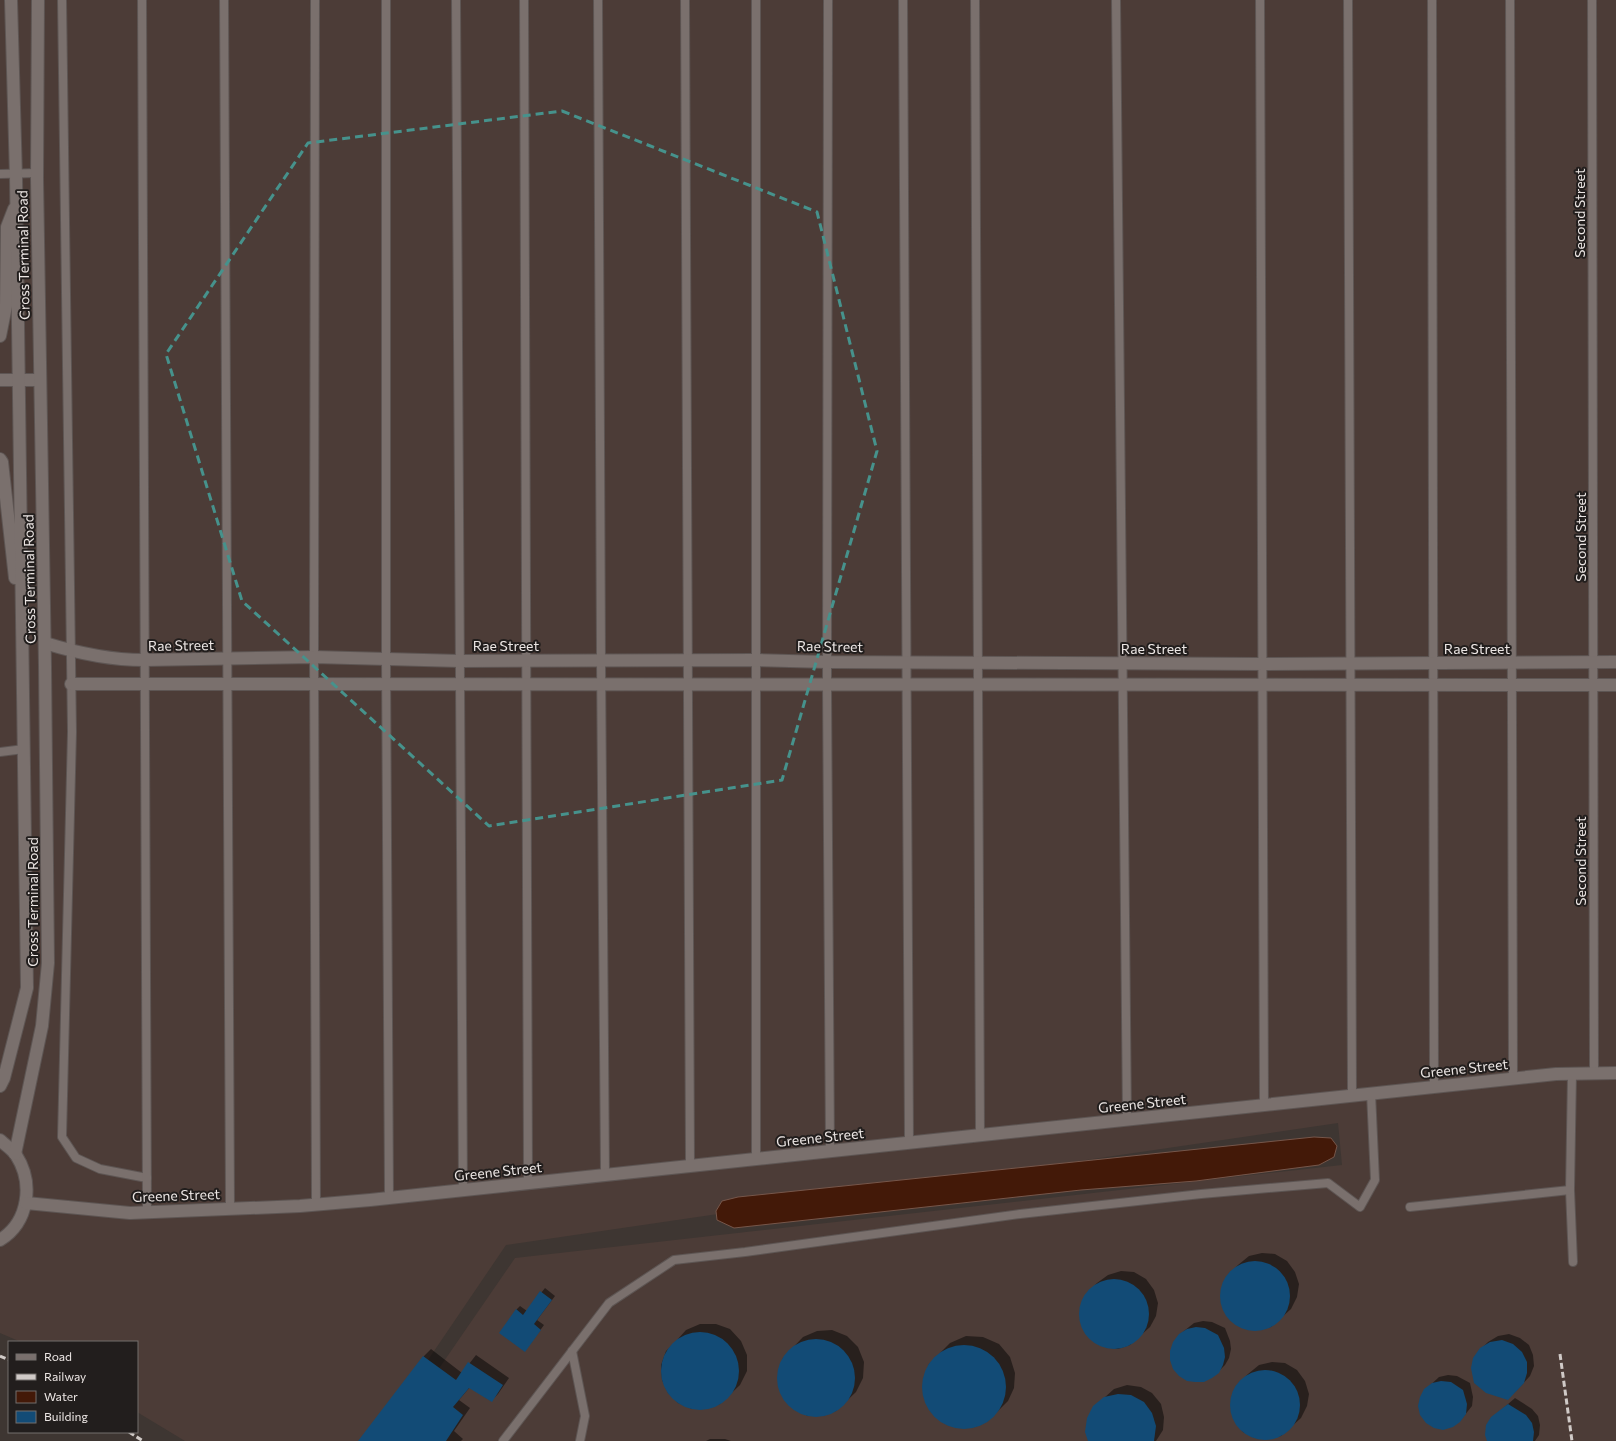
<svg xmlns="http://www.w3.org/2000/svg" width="1616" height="1441" viewBox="0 0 1616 1441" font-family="Commissioner,sans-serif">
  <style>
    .built { fill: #4c3c37 }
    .water { fill: #431908; stroke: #76564a }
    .shadow { fill: #0007 }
    .building { fill: #124b76 }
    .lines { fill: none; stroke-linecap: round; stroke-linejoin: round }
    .lane-casing { stroke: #5d5553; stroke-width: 10 }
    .street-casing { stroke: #5d5553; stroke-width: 14 }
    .lane { stroke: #7a706d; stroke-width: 8 }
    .street { stroke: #7a706d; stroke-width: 12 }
    .rail { stroke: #d0cac7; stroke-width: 3; stroke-dasharray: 6 3; stroke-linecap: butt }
    .marked { fill: none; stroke: #46928c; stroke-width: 3; stroke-dasharray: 8 5; stroke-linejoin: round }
    .labels { text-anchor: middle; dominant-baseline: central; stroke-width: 4; stroke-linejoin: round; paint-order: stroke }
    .street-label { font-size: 14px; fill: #ece6e4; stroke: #221e1d }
  </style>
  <rect width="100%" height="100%" fill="#3e3632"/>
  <polygon class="built" points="0,0 1616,0 1616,1441 389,1441 515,1258 1342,1165 1338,1123 506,1245 373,1441 185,1441 137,1412 137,1342 21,1342 0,1333"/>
  <polygon class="water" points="1314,1137 1331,1138 1337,1146 1334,1157 1319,1165 1196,1181 1081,1190 734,1228 717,1220 716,1211 722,1201 738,1197"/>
  <g class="shadow">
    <polygon points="1262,1253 1275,1254 1287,1261 1295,1272 1299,1284 1297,1297 1291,1309 1271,1327 1259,1330 1246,1329 1234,1323 1225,1312 1221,1299 1223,1286 1229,1274 1238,1265 1249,1256"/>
    <polygon points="1121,1271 1134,1272 1146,1279 1154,1290 1158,1303 1156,1316 1150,1327 1130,1345 1118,1349 1105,1347 1093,1341 1084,1330 1080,1318 1082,1304 1088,1292 1097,1283 1108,1275"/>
    <polygon points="545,1288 555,1296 537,1320 544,1325 528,1347 516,1310 520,1306 527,1311"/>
    <polygon points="1203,1321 1212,1322 1225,1328 1230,1341 1231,1349 1229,1358 1225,1365 1218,1372 1179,1335 1194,1323"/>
    <polygon points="700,1324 716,1324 730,1329 741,1341 747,1355 747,1371 740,1385 720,1404 706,1409 692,1409 678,1403 668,1393 662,1380 661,1365 666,1351 677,1340 686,1330"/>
    <polygon points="832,1330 847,1336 858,1347 864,1362 863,1378 856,1392 836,1411 823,1416 808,1416 795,1410 785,1400 779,1387 778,1372 783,1358 803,1337 817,1331"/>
    <polygon points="1509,1334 1520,1338 1529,1345 1533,1355 1534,1366 1530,1376 1514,1393 1481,1349 1488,1342 1498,1336"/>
    <polygon points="966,1336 983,1337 999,1344 1010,1357 1015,1373 1014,1388 1008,1401 988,1421 975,1427 960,1428 944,1423 931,1412 924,1397 923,1380 929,1364 950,1343"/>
    <polygon points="431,1349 462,1373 476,1355 509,1378 498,1394 491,1401 470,1387 459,1400 470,1408 454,1431 463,1439 461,1441 359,1441 424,1356"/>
    <polygon points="1272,1362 1285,1363 1297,1370 1305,1381 1309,1394 1307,1406 1301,1418 1281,1436 1268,1439 1255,1438 1243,1432 1235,1421 1231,1408 1232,1395 1239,1383 1248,1374 1259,1365"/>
    <polygon points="1448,1375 1457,1376 1470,1383 1473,1397 1472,1406 1460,1421 1425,1390 1439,1377"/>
    <polygon points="1127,1385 1141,1387 1152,1393 1161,1404 1164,1417 1163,1430 1156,1441 1089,1441 1094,1407 1114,1389"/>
    <polygon points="1515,1398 1532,1409 1538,1416 1540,1425 1539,1435 1535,1441 1488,1441 1492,1418"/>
    <polygon points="710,1439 725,1439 731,1441 706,1441"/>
  </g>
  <g class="building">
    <circle cx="1255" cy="1296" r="35"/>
    <circle cx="1114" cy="1314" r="35"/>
    <polygon points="540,1291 552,1300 534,1324 541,1330 525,1352 499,1333 516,1309 523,1315"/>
    <polygon points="1196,1327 1205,1328 1218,1335 1224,1348 1225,1357 1223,1365 1219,1373 1212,1378 1204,1382 1195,1382 1187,1381 1179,1376 1173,1369 1170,1360 1170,1351 1173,1342 1179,1334 1187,1329"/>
    <circle cx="700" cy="1371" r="39"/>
    <circle cx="816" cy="1378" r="39"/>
    <polygon points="1502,1340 1513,1344 1522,1352 1527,1362 1527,1373 1524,1383 1508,1400 1486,1393 1474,1383 1471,1368 1473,1358 1480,1348 1490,1342"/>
    <circle cx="964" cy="1387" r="42"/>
    <polygon points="423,1356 456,1380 468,1362 503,1385 492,1402 469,1388 453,1407 463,1415 446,1441 358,1441"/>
    <circle cx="1265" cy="1405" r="35"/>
    <polygon points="1441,1381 1451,1382 1463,1390 1467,1404 1466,1414 1460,1422 1453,1427 1443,1430 1434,1428 1426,1423 1420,1415 1418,1406 1420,1397 1424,1389 1432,1383"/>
    <polygon points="1118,1394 1131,1395 1144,1402 1152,1413 1156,1426 1154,1441 1088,1441 1085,1432 1087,1418 1093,1406 1104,1397"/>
    <polygon points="1508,1404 1526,1415 1532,1423 1534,1432 1533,1441 1487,1441 1485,1435 1486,1425 1491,1417"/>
  </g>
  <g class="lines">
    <g class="lane-casing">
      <g id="lane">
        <polyline points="62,0 72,732 62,1137 76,1158 100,1169 147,1178"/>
        <polyline points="142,0 147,1212"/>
        <polyline points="224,0 230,1208"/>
        <polyline points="315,0 314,657 316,1204"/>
        <polyline points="386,0 386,660 389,1198"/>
        <polyline points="456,0 463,1190"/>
        <polyline points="524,0 528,1183"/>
        <polyline points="598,0 601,661 605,1175"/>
        <polyline points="685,0 690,1166"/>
        <polyline points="756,0 756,1159"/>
        <polyline points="828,0 827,685 830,1151"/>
        <polyline points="903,0 909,1143"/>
        <polyline points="975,0 980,1135"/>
        <polyline points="1116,0 1127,1119"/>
        <polyline points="1260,0 1264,1105"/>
        <polyline points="1348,0 1352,1095"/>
        <polyline points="1432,0 1434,1087"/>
        <polyline points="1510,0 1513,1078"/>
        <polyline points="1592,0 1594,1073"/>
        <polyline points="0,174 37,173"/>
        <polyline points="0,752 24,749"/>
        <polyline points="1572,1074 1570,1190 1573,1262"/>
        <polyline points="1410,1207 1570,1190"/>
        <polyline points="572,1351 585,1416 580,1441"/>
        <polyline points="503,1441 609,1303 674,1260 745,1252 1020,1214 1201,1194 1328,1183 1360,1207 1375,1180 1371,1093"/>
      </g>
    </g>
    <g class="street-casing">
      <g id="street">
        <polyline points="0,336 6,306 7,227 14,209"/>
        <polyline points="0,380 40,380"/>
        <polyline points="0,459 2,462 15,578"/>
        <path d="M45,643c32,10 66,17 99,17l170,-3 146,4 297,-1 70,2 435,2 354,-2"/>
        <polyline points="71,684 1616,685"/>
        <polyline points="0,1086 4,1078 27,988 16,177 11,0"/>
        <path d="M0,1140c5,5 12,9 16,15 18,28 13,67 -16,85"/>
        <polyline points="15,1154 42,1026 48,963 45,666 37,179 38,0"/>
        <polyline points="26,1203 130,1213 300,1206 370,1200 1556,1074 1616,1073"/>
      </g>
    </g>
    <use href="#lane" class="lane"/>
    <use href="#street" class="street"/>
    <g class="rail">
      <polyline points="1560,1354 1572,1441"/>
      <polyline points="0,1356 9,1360"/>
      <polyline points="129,1432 143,1441"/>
    </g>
  </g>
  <path class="marked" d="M562,111l255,101 60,239 -95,329 -293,46 -247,-225 -76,-247 142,-211z"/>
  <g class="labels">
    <g class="street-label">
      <text transform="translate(1579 213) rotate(-90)">Second Street</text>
      <text transform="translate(23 255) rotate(-91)">Cross Terminal Road</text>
      <text transform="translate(1580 537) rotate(-90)">Second Street</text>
      <text transform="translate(29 579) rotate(-91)">Cross Terminal Road</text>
      <text transform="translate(181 645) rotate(-1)">Rae Street</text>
      <text x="506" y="645">Rae Street</text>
      <text transform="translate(830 646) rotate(1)">Rae Street</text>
      <text x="1154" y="648">Rae Street</text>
      <text x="1477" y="648">Rae Street</text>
      <text transform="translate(1580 861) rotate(-90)">Second Street</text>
      <text transform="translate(32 902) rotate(-90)">Cross Terminal Road</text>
      <text transform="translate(1464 1068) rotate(-6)">Greene Street</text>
      <text transform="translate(1142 1103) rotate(-6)">Greene Street</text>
      <text transform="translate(820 1137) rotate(-6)">Greene Street</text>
      <text transform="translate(498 1171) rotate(-6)">Greene Street</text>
      <text transform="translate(176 1195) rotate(-2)">Greene Street</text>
    </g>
  </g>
  <rect x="8" y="1341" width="130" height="92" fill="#221e1d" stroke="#736e6d"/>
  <rect x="16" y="1354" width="20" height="6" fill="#7a706d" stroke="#736e6d"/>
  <text x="44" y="1361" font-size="12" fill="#ece6e4">Road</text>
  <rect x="16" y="1374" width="20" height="6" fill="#d0cac7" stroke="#736e6d"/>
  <text x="44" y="1381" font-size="12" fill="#ece6e4">Railway</text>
  <rect x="16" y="1391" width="20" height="12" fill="#431908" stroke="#736e6d"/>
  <text x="44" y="1401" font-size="12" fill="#ece6e4">Water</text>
  <rect x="16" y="1411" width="20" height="12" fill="#124b76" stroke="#736e6d"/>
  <text x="44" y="1421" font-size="12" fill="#ece6e4">Building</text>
</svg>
